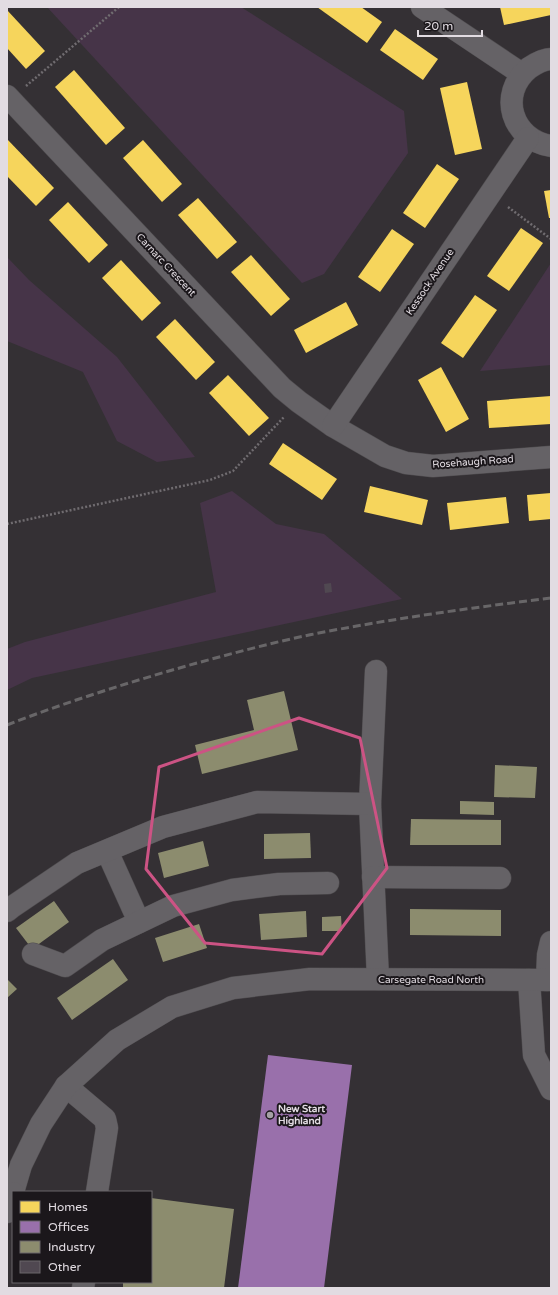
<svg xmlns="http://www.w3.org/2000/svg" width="558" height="1295" viewBox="0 0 558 1295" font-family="'Varela Round',sans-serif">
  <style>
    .green { fill: #463448 }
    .homes { fill: #f6d55c }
    .offices { fill: #9970ab }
    .industry { fill: #8c8c6e }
    .building { fill: #504851 }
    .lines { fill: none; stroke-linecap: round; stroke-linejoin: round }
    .minor-casing { stroke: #4f4c4f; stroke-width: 23 }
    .path { stroke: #706c70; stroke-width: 2.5; stroke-dasharray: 2 2; stroke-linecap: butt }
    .minor { stroke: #656266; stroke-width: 22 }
    .rail { stroke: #686668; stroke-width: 3; stroke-dasharray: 8 4; stroke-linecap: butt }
    .marked { fill: none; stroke: #cc5384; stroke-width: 3; stroke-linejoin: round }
    .poi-dot { fill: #a5a0a5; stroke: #1b171b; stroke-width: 1.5 }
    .labels { text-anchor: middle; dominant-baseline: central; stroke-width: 4; stroke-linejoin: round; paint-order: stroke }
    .street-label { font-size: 10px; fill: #e2dce2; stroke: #1b171b }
    .poi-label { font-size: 10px; font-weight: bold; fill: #e2dce2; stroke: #1b171b; text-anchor: start }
  </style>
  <rect width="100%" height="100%" fill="#343034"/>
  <g class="green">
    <polygon points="47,7 241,7 404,111 408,153 324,274 302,283"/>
    <polygon points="7,257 29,280 117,357 195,457 157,462 117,441 83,372 7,341"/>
    <polygon points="551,263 551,365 480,371"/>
    <polygon points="232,491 276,524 324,534 402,599 32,678 7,690 7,649 25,642 216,592 200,503"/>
  </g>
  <g class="homes">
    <polygon points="317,7 361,7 382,22 367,43"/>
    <polygon points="500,7 551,7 551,15 504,25"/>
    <polygon points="7,10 45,51 26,69 7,48"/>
    <polygon points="395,29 438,59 423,80 380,50"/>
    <polygon points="74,70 125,128 106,145 55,87"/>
    <polygon points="467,82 482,149 455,155 440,88"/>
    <polygon points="7,139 54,188 36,206 7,176"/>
    <polygon points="143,140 182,184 162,202 123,158"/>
    <polygon points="437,164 459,179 425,228 403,213"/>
    <polygon points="551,190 551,218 549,218 544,191"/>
    <polygon points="198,198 237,242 217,259 178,215"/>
    <polygon points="68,202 108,245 89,263 49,220"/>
    <polygon points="521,228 543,243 509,291 487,276"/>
    <polygon points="392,229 414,244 380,292 358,277"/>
    <polygon points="251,255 290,299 271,316 231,272"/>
    <polygon points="121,260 161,303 142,321 102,278"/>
    <polygon points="475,295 497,310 463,358 441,343"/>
    <polygon points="346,302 358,325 306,353 294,330"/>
    <polygon points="175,319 215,362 196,380 156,337"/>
    <polygon points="441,367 469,419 446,432 418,380"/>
    <polygon points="228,375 269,418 249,436 209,393"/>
    <polygon points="551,396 551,424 489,428 487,401"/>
    <polygon points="283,443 337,479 322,500 269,464"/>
    <polygon points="370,486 428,500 422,525 364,512"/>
    <polygon points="551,493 551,519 529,521 527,495"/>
    <polygon points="506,497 509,523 450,530 447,503"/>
  </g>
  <polygon class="offices" points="268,1055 352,1065 324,1288 238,1288"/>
  <g class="industry">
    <polygon points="284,691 298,750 202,774 195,745 254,730 247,700"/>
    <polygon points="495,765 537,767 535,798 494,797"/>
    <polygon points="460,801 494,802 494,815 460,814"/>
    <polygon points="411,819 501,820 501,845 410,845"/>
    <polygon points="310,833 311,858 264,859 264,834"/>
    <polygon points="203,841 209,866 164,878 158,853"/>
    <polygon points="54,901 69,922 32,949 16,928"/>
    <polygon points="410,909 501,910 501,936 410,935"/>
    <polygon points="306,911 307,937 261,940 259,914"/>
    <polygon points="341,916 342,931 322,931 322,917"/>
    <polygon points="199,924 207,948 163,962 155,938"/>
    <polygon points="113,959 128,980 72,1020 57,998"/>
    <polygon points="7,979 17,989 7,998"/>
    <polygon points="151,1198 234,1209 224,1288 123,1288 123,1282 151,1282"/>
  </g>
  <polygon class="building" points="331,583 332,592 325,593 324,584"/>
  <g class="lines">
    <g class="minor-casing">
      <g id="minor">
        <polyline points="422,7 522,74"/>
        <path d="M551,59c-8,0 -16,5 -22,9 -32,26 -17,72 22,78"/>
        <polyline points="7,96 282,388 299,402 333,426 385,456 406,463 433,466 551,457"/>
        <polyline points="333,426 528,138"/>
        <polyline points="376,671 370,804 378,979"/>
        <polyline points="107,851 139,922"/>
        <polyline points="373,877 500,878"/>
        <polyline points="7,911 12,907 77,863 163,827 257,802 370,804"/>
        <polyline points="33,954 65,966 102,940 173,906 232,890 279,884 328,883"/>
        <polyline points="529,980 534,1055 551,1089"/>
        <polyline points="547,980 548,955 551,942"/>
        <polyline points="66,1086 105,1119 107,1128 97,1192"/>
        <polyline points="13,1192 21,1165 41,1124 66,1086 117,1040 172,1007 233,988 310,979 551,980"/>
        <polyline points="7,1212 13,1193"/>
        <polyline points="83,1288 84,1282"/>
      </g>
    </g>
    <g class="path">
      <polyline points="26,86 119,7"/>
      <polyline points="508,207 551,239"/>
      <polyline points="7,524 210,480 233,471 284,417"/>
    </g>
    <use href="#minor" class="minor"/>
    <path class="rail" d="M7,725c62,-24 126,-44 190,-62 37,-10 74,-20 112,-28 80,-16 161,-27 242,-37"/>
  </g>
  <path class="marked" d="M299,718l61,20 27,130 -65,86 -117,-11 -59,-74 13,-102z"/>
  <circle class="poi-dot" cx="270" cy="1115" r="4"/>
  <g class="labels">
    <g class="street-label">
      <text transform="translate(166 265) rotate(47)">Carnarc Crescent</text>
      <text transform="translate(430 282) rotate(-56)">Kessock Avenue</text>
      <text transform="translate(473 462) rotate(-4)">Rosehaugh Road</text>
      <text x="431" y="980">Carsegate Road North</text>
    </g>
    <g class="poi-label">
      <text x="278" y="1109">New Start<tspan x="278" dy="12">Highland</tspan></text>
    </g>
  </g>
  <rect width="558" height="1295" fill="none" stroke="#e2dce2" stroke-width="16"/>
  <rect x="12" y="1191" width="140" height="92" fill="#1b171b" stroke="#6b666b"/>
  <rect x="20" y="1201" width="20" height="12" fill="#f6d55c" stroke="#6b666b"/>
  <text x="48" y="1211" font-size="12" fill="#e2dce2">Homes</text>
  <rect x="20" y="1221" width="20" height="12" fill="#9970ab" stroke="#6b666b"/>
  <text x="48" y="1231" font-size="12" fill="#e2dce2">Offices</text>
  <rect x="20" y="1241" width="20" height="12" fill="#8c8c6e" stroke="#6b666b"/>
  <text x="48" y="1251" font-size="12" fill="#e2dce2">Industry</text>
  <rect x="20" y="1261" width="20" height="12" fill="#504851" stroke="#6b666b"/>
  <text x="48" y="1271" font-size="12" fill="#e2dce2">Other</text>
  <path d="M418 30v6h64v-6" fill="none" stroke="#e2dce2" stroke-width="2"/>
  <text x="424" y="30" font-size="12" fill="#e2dce2" stroke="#1b171b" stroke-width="3" paint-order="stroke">20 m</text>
</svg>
